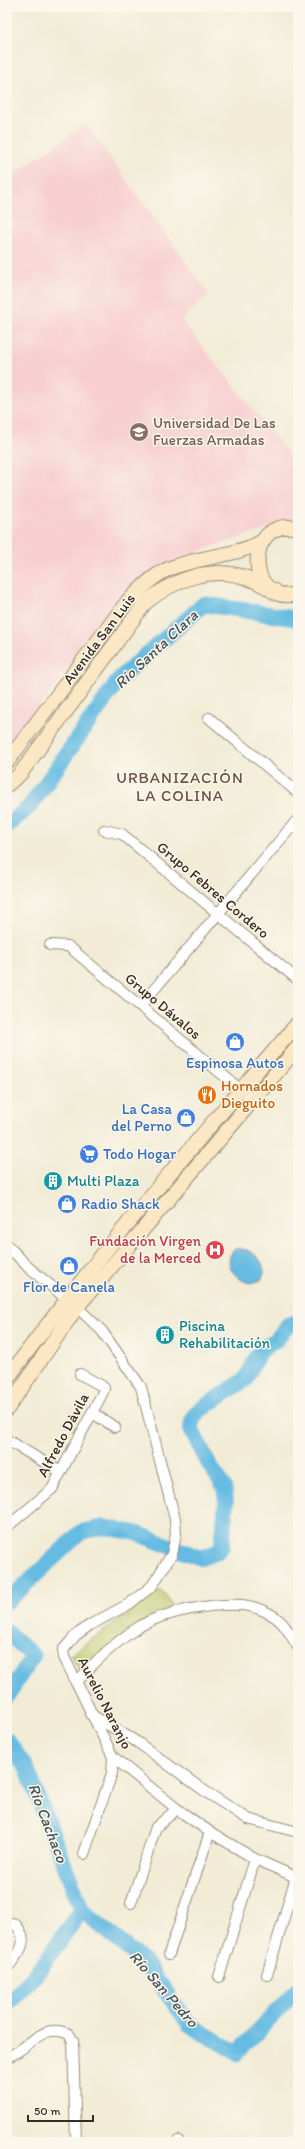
<svg xmlns="http://www.w3.org/2000/svg" width="305" height="2149" viewBox="0 0 305 2149" font-family="Itim,sans-serif">
  <style>
    .built { fill: #f7cfd0 }
    .green { fill: #bbc96b; stroke: #7b7a44 }
    .water { fill: #66bbe2; stroke: #507280 }
    .lines { fill: none; stroke-linecap: round; stroke-linejoin: round }
    .river { stroke: #66bbe2; stroke-width: 16 }
    .street-casing { stroke: #968b7a; stroke-width: 12 }
    .secondary-casing { stroke: #968b7a; stroke-width: 16 }
    .street { stroke: #fff; stroke-width: 10 }
    .secondary { stroke: #fbe7c3; stroke-width: 14 }
    .labels { text-anchor: middle; dominant-baseline: central; stroke-width: 3; stroke-linejoin: round; paint-order: stroke }
    .education-label { font-size: 15px; fill: #785e54; stroke: #fbf7ec; text-anchor: start }
    .street-label { font-size: 15px; fill: #3b2a1e; stroke: #fbf7ec }
    .shop-label { font-size: 15px; fill: #366cbe; stroke: #fbf7ec }
    .food-label { font-size: 15px; fill: #c56008; stroke: #fbf7ec; text-anchor: start }
    .culture-label { font-size: 15px; fill: #0d838f; stroke: #fbf7ec; text-anchor: start }
    .health-label { font-size: 15px; fill: #be3a42; stroke: #fbf7ec; text-anchor: end }
    .water-label { font-size: 16px; font-style: italic; fill: #485659; stroke: #fbf7ec }
    .neighbourhood-label { font-size: 16px; letter-spacing: 1px; fill: #725043; stroke: #fbf7ec }
  </style>
  <rect width="100%" height="100%" fill="#fbf7ec"/>
  <filter id="ink" filterUnits="userSpaceOnUse"><feTurbulence type="fractalNoise" baseFrequency=".025" numOctaves="2"/><feDisplacementMap in="SourceGraphic" scale="8" xChannelSelector="R" yChannelSelector="G"/><feConvolveMatrix kernelMatrix="1 2 1 2 8 2 1 2 1" color-interpolation-filters="sRGB"/></filter>
  <filter id="wash" filterUnits="userSpaceOnUse"><feTurbulence type="fractalNoise" baseFrequency=".012" numOctaves="4" result="noise"/><feDisplacementMap in="SourceGraphic" scale="16" xChannelSelector="R" yChannelSelector="G"/><feGaussianBlur stdDeviation="0.9" result="paint"/><feColorMatrix in="noise" values="0 0 0 0 0 0 0 0 0 0 0 0 0 0 0 0 0 1.4 0 .05"/><feComposite in="paint" operator="in"/></filter>
  <g filter="url(#wash)">
    <rect width="100%" height="100%" fill="#f2ecd6"/>
    <polygon class="built" points="86,124 209,294 182,321 298,465 298,519 178,558 132,588 7,749 7,179"/>
    <polygon class="green" points="161,1590 173,1606 81,1671 70,1655"/>
    <path class="water" d="M235,1249c14,-2 29,9 29,24l-3,7 -12,3c-14,-4 -28,-21 -14,-34z"/>
    <g class="lines">
      <g class="river">
        <polyline points="7,826 30,806 120,678 204,604 298,619"/>
        <polyline points="7,1602 81,1532 104,1527 136,1533 201,1558 217,1552 222,1546 226,1502 224,1486 210,1466 191,1429 192,1421 197,1412 246,1379 257,1356 265,1347 277,1339 288,1325 293,1323 298,1325"/>
        <polyline points="7,1632 33,1656 7,1696"/>
        <polyline points="7,1740 27,1769 82,1910"/>
        <polyline points="7,2005 36,1974 82,1910 145,1963 190,2025 237,2053 298,1989"/>
      </g>
    </g>
  </g>
  <g filter="url(#ink)">
    <g class="lines">
      <g class="street-casing">
        <g id="street">
          <polyline points="209,718 298,793"/>
          <polyline points="104,830 122,834 298,980"/>
          <polyline points="50,945 68,946 253,1100"/>
          <polyline points="141,1005 298,819"/>
          <polyline points="7,1245 29,1268 77,1307 102,1331 141,1387 175,1519 176,1534 172,1554 152,1586 129,1604 90,1625 76,1635 63,1650 64,1657 113,1757 177,1809 210,1832 255,1859 298,1878"/>
          <polyline points="92,1413 115,1427"/>
          <polyline points="7,1440 61,1472"/>
          <polyline points="7,1527 52,1489 103,1392 104,1388 102,1386 80,1374"/>
          <path d="M76,1683c20,-23 40,-42 66,-58 25,-14 72,-22 100,-20 13,1 30,8 39,17 7,7 12,17 17,25"/>
          <polyline points="90,1714 137,1742 206,1792 248,1819 298,1832"/>
          <polyline points="84,1854 112,1773 113,1757"/>
          <polyline points="131,1903 156,1827 177,1809"/>
          <path d="M7,1923l9,2c15,17 2,29 -9,43"/>
          <polyline points="169,1954 210,1832"/>
          <polyline points="267,1975 296,1877"/>
          <polyline points="219,1977 255,1859"/>
          <path d="M7,2057c23,-8 34,-36 62,-23l4,7 3,101"/>
          <polyline points="178,2141 179,2142"/>
        </g>
      </g>
      <g class="secondary-casing">
        <g id="secondary">
          <path d="M298,528c-54,-13 -54,79 0,66"/>
          <path d="M7,762l121,-161c12,-11 23,-24 38,-31 30,-14 67,-12 97,-29"/>
          <path d="M7,785l13,-11 125,-171c29,-24 68,-39 105,-24 8,3 16,8 25,12"/>
          <path d="M7,1379c90,-124 191,-239 291,-356"/>
          <polyline points="7,1409 77,1307 298,1047"/>
        </g>
      </g>
      <use href="#street" class="street"/>
      <use href="#secondary" class="secondary"/>
    </g>
  </g>
  <defs>
    <g id="university-disc" transform="scale(1)"><circle r="9.5" fill="#8d6e63" stroke="#fbf7ec"/><path d="M0-5L7-2L0 1L-7-2ZM-4 1L0 2.5L4 1V4Q0 6-4 4Z" fill="#fff"/></g>
    <g id="shop-disc" transform="scale(1)"><circle r="9.5" fill="#3f7fe0" stroke="#fbf7ec"/><path d="M-5-2.5h2.3a2.7 3.5 0 0 1 5.4 0H5L5.5 6h-11ZM-1.5-2.5h3a1.5 2.3 0 0 0-3 0Z" fill="#fff"/></g>
    <g id="restaurant-disc" transform="scale(1)"><circle r="9.5" fill="#e8710a" stroke="#fbf7ec"/><path d="M-5-6h1v4h1v-4h1v4h1v-4h1v5L-1.5 .5V6h-2V.5L-5-1ZM5-6V6H3V1.5H1.5Q1.5-4 5-6Z" fill="#fff"/></g>
    <g id="supermarket-disc" transform="scale(1)"><circle r="9.5" fill="#3f7fe0" stroke="#fbf7ec"/><path d="M-6-5.5h2.5l.6 2H6L4.5 2H-2.5L-4.4-4H-6ZM-1.5 3.2a1.3 1.3 0 1 0 .1 0ZM3 3.2a1.3 1.3 0 1 0 .1 0Z" fill="#fff"/></g>
    <g id="building-disc" transform="scale(1)"><circle r="9.5" fill="#0f9aa8" stroke="#fbf7ec"/><path d="M-4-6H4V6H1V3H-1V6H-4ZM-2.5-4.3h1.7v1.8h-1.7ZM.8-4.3h1.7v1.8H.8ZM-2.5-1h1.7V.8h-1.7ZM.8-1h1.7V.8H.8Z" fill="#fff"/></g>
    <g id="hospital-disc" transform="scale(1)"><circle r="9.5" fill="#e0444e" stroke="#fbf7ec"/><path d="M-5-5h3v3.5h4V-5h3V5h-3V1.5h-4V5h-3Z" fill="#fff"/></g>
  </defs>
  <g fill-rule="evenodd">
    <use href="#university-disc" x="139" y="432"/>
    <use href="#shop-disc" x="235" y="1042"/>
    <use href="#restaurant-disc" x="207" y="1095"/>
    <use href="#shop-disc" x="186" y="1118"/>
    <use href="#supermarket-disc" x="89" y="1154"/>
    <use href="#building-disc" x="53" y="1181"/>
    <use href="#shop-disc" x="67" y="1204"/>
    <use href="#hospital-disc" x="215" y="1250"/>
    <use href="#shop-disc" x="69" y="1266"/>
    <use href="#building-disc" x="165" y="1335"/>
  </g>
  <g class="labels">
    <g class="education-label">
      <text x="153" y="423">Universidad De Las<tspan x="153" dy="17">Fuerzas Armadas</tspan></text>
    </g>
    <g class="street-label">
      <text transform="translate(99 639) rotate(-53)">Avenida San Luis</text>
      <text transform="translate(213 890) rotate(40)">Grupo Febres Cordero</text>
      <text transform="translate(163 1006) rotate(40)">Grupo Dávalos</text>
      <text transform="translate(63 1435) rotate(-62)">Alfredo Dàvila</text>
      <text transform="translate(105 1703) rotate(63)">Aurelio Naranjo</text>
    </g>
    <g class="shop-label">
      <text x="235" y="1063">Espinosa Autos</text>
      <text x="172" y="1109" text-anchor="end">La Casa<tspan x="172" dy="17">del Perno</tspan></text>
      <text x="103" y="1154" text-anchor="start">Todo Hogar</text>
      <text x="81" y="1204" text-anchor="start">Radio Shack</text>
      <text x="69" y="1287">Flor de Canela</text>
    </g>
    <g class="food-label">
      <text x="221" y="1086">Hornados<tspan x="221" dy="17">Dieguito</tspan></text>
    </g>
    <g class="culture-label">
      <text x="67" y="1181">Multi Plaza</text>
      <text x="179" y="1326">Piscina<tspan x="179" dy="17">Rehabilitación</tspan></text>
    </g>
    <g class="health-label">
      <text x="201" y="1241">Fundación Virgen<tspan x="201" dy="17">de la Merced</tspan></text>
    </g>
    <g class="water-label">
      <text transform="translate(156 649) rotate(-43)">Río Santa Clara</text>
      <text transform="translate(48 1823) rotate(69)">Río Cachaco</text>
      <text transform="translate(164 1989) rotate(49)">Río San Pedro</text>
    </g>
    <g class="neighbourhood-label">
      <text x="180" y="777">URBANIZACIÓN<tspan x="180" dy="18">LA COLINA</tspan></text>
    </g>
  </g>
  <rect width="305" height="2149" fill="none" stroke="#fbf7ec" stroke-width="24"/>
  <path d="M28 2115v6h65v-6" fill="none" stroke="#3b2a1e" stroke-width="2"/>
  <text x="34" y="2115" font-size="12" fill="#3b2a1e" stroke="#fbf7ec" stroke-width="3" paint-order="stroke">50 m</text>
</svg>
